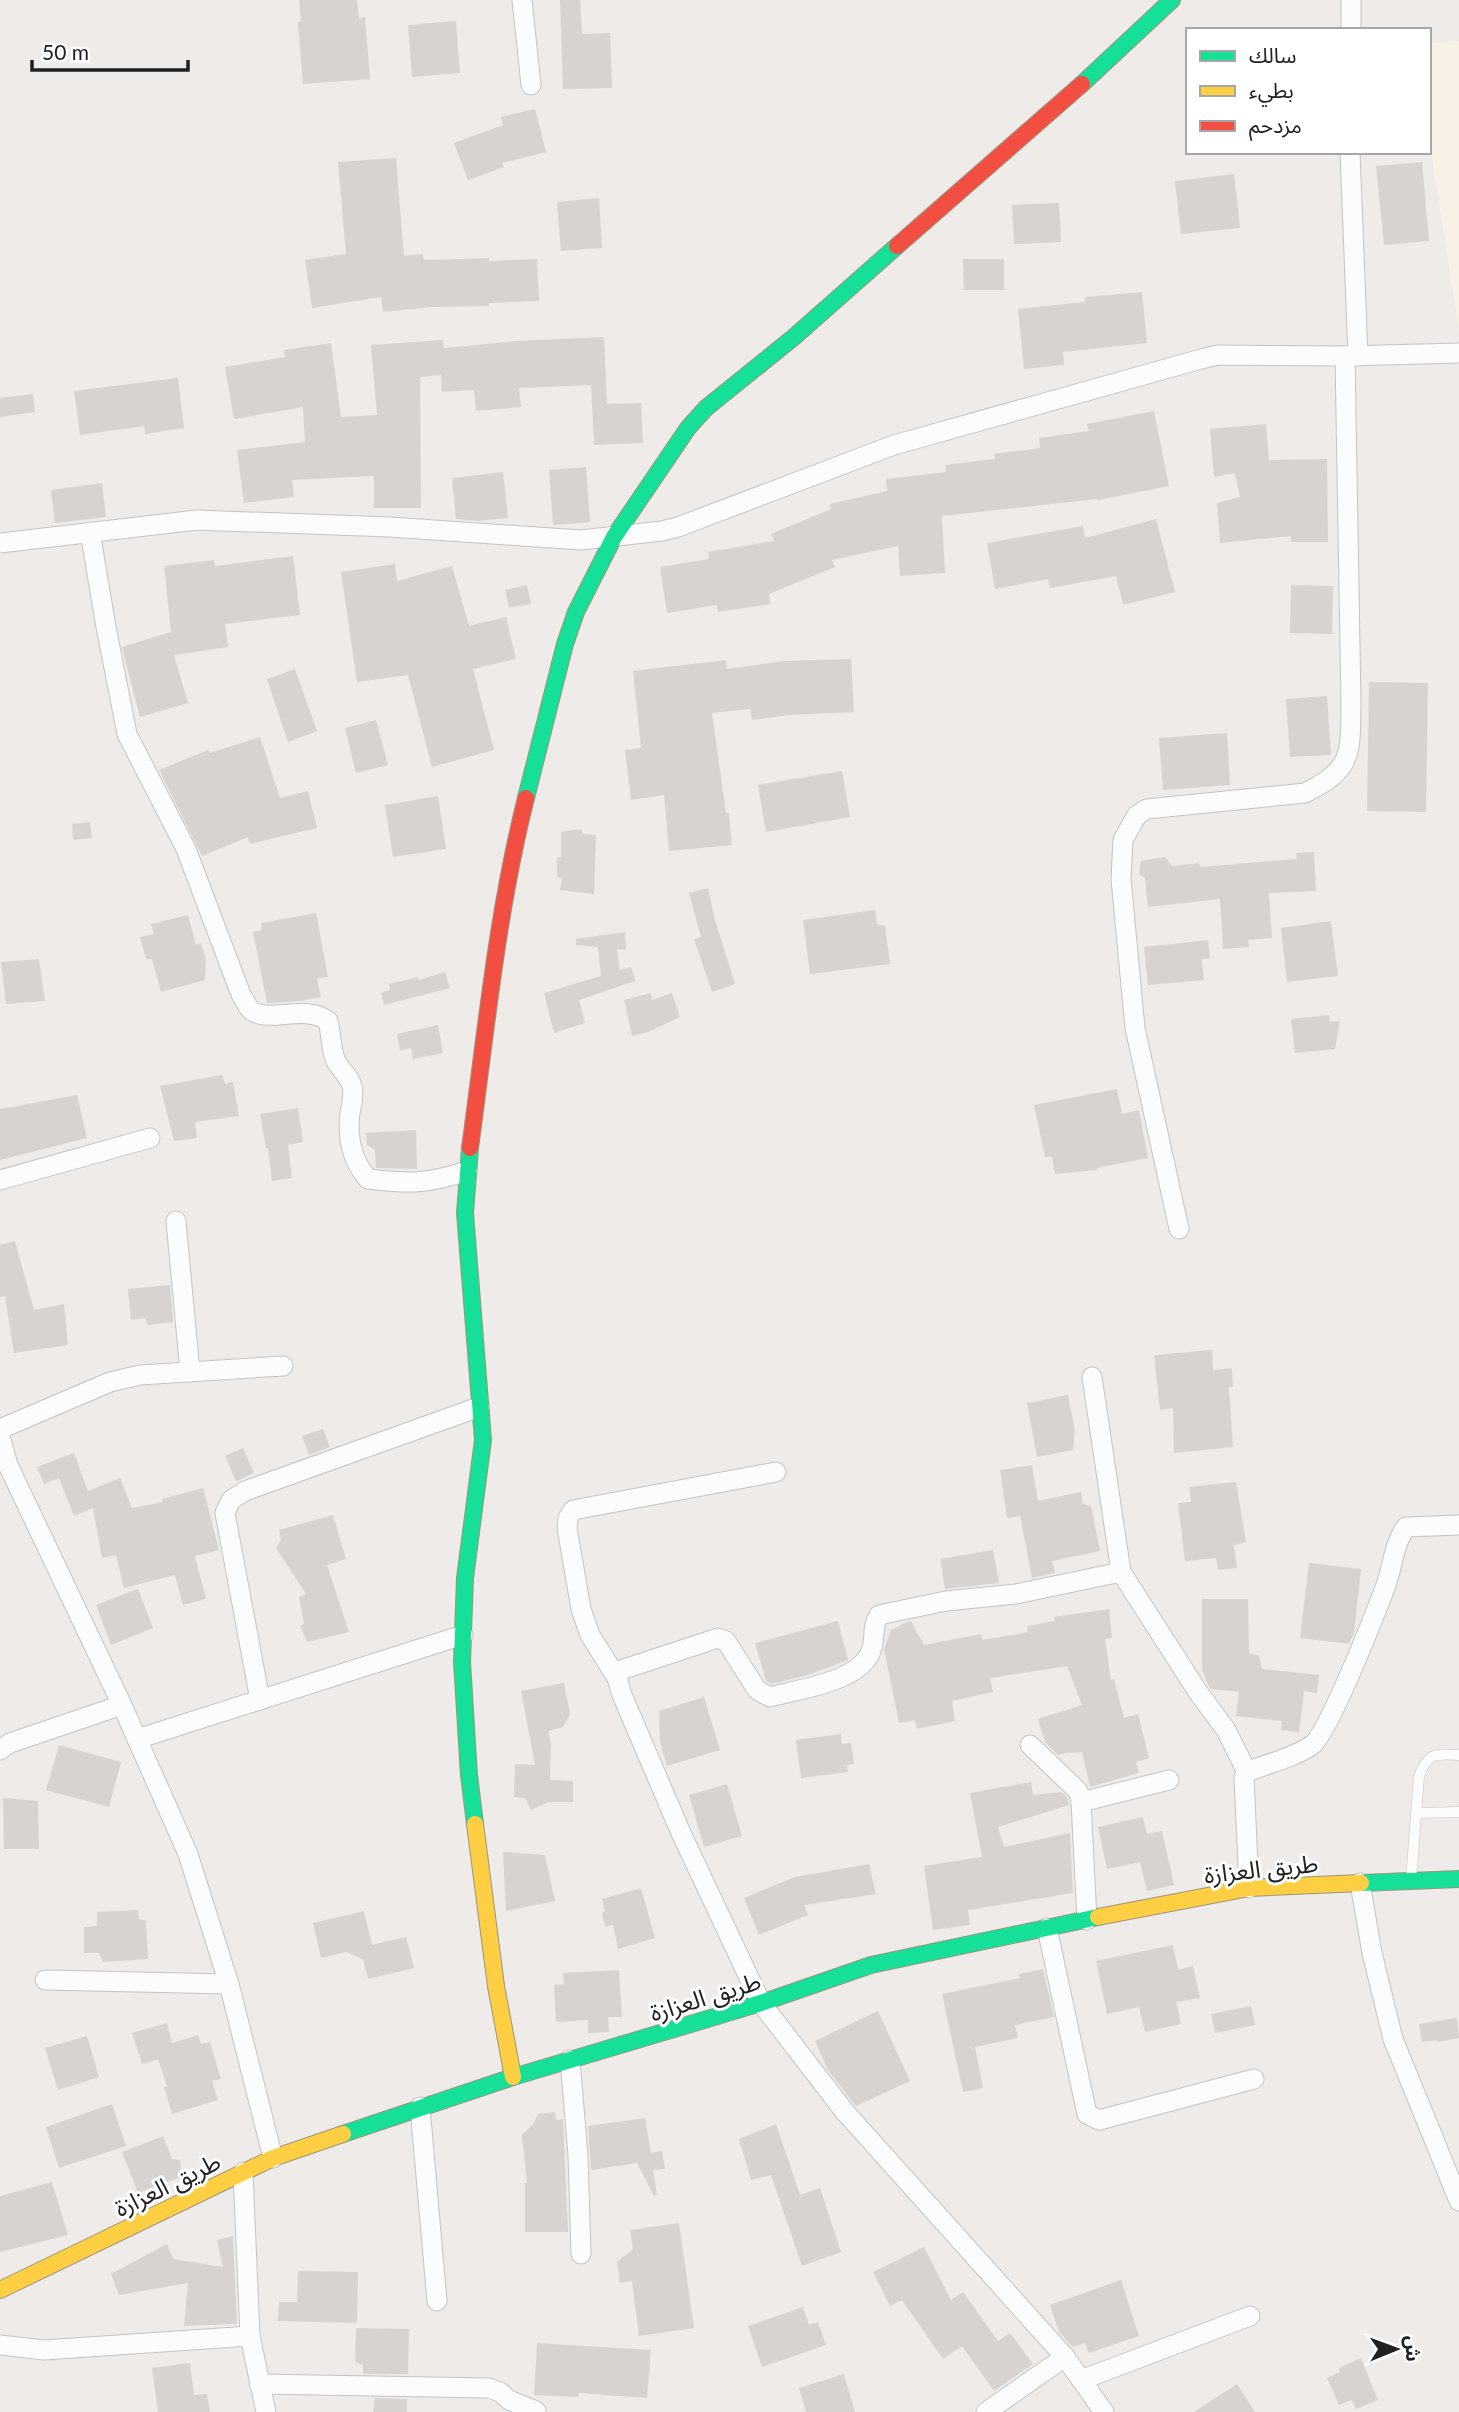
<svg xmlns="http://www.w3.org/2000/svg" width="1459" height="2412" viewBox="0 0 1459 2412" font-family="Lato,'Noto Sans Arabic',sans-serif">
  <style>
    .education { fill: #f7f2e5 }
    .building { fill: #d7d3d1 }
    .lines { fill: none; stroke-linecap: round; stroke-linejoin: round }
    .lane-casing { stroke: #c5c4c3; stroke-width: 11 }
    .street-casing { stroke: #c5c4c3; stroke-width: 21 }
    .fast-casing { stroke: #9a957f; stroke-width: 18 }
    .slow-casing { stroke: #9a957f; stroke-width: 18 }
    .jam-casing { stroke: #9a957f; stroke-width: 18 }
    .lane { stroke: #fcfcfc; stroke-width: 10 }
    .street { stroke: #fcfcfc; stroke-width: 19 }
    .fast { stroke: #16e098; stroke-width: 16 }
    .slow { stroke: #ffcf43; stroke-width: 16 }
    .jam { stroke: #f24e42; stroke-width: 16 }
    .labels { text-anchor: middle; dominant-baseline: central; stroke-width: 6; stroke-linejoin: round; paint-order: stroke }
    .street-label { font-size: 24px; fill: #202020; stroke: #fff }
  </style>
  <rect width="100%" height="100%" fill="#eeebe9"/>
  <polygon class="education" points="1459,41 1459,331 1429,139 1429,43"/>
  <g class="building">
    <polygon points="299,0 357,0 359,18 365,17 370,79 303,84 298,22 301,22"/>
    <polygon points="560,0 580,0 582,34 610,33 612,88 563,89"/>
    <polygon points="456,21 460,73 412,77 408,25"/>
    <polygon points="535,109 546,152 502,163 504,167 468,180 454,143 503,125 501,117"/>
    <polygon points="396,158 404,256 423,254 424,260 489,258 489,261 537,259 539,301 489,303 489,306 432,307 383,312 381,297 312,308 305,260 346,254 338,162"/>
    <polygon points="1422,162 1429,241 1384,245 1376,166"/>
    <polygon points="1234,174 1240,228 1181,234 1175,181"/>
    <polygon points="599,198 602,248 561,251 557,202"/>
    <polygon points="1059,203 1061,242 1014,244 1012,205"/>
    <polygon points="963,259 1004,259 1004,290 964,290"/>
    <polygon points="1142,292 1147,343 1063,352 1064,365 1024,369 1018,309 1085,302 1085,297"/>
    <polygon points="604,337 607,404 641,403 643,443 594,445 591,385 519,388 521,407 476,411 474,390 442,392 441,375 420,377 421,508 374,508 374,476 292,480 294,497 244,503 237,450 305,442 303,407 234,419 225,367 285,357 284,350 331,343 341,417 377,415 371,345 443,340 444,348 517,341"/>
    <polygon points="178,378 184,428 145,434 144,426 80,435 74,391"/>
    <polygon points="33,394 35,412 0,417 0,398"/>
    <polygon points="1154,411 1169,486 1098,500 1097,499 942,516 945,573 900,576 898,546 832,560 835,567 769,594 770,604 718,612 717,605 667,613 660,567 709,559 708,552 774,541 771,534 831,509 830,504 887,491 886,479 946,472 945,465 995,459 994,454 1040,448 1039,438 1089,431 1087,424"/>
    <polygon points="1266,424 1269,460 1327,459 1328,542 1291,542 1291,536 1220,543 1217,503 1240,497 1235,473 1214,477 1210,429"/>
    <polygon points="586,467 590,522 553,525 549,470"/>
    <polygon points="503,472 508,518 478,521 456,519 452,478"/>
    <polygon points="102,483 106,517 55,523 51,490"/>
    <polygon points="1156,519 1175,592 1123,605 1116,576 1050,588 1048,579 995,589 987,543 1083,526 1085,538"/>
    <polygon points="293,556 300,615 225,624 228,647 174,655 188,703 140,717 122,647 171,632 164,566 214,560 215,566"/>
    <polygon points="395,564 397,581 452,566 469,626 506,617 516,659 473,669 494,750 432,767 408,675 357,682 341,572"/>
    <polygon points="527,585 531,604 509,608 505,590"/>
    <polygon points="1291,585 1333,586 1332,634 1290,633"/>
    <polygon points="851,659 854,712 789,715 752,720 750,709 712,713 726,813 729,813 732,845 669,851 664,795 631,800 625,750 641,748 633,671 726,660 727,669 784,661"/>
    <polygon points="295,669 317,731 288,742 267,679"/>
    <polygon points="1369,682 1428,683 1426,812 1367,811"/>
    <polygon points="1327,696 1331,755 1290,757 1286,699"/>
    <polygon points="376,720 388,765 356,773 345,728"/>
    <polygon points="1227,733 1230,785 1163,790 1159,738"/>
    <polygon points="260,737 280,798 308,791 317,828 250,844 248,837 202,856 159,770 208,750 210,753"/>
    <polygon points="842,771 850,817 766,832 758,785"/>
    <polygon points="438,796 446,849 393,857 385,805"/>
    <polygon points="90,822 92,838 73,840 72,824"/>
    <polygon points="581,829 583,834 596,835 594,894 560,890 562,878 557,877 557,858 561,857 561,832"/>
    <polygon points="1314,852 1316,891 1269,893 1272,938 1248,940 1249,947 1223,949 1220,899 1148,907 1145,878 1139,874 1141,861 1165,857 1172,866 1199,863 1200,867 1297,859 1296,853"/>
    <polygon points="708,888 715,920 735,984 712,992 694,939 701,937 689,893"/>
    <polygon points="875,910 877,924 885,926 890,964 810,974 803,920"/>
    <polygon points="316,913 328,977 317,978 321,997 300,1001 267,1003 253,932 262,930 261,923"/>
    <polygon points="188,915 196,945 201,943 206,960 205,980 161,992 152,959 146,959 140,937 154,934 151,924"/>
    <polygon points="1331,921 1338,976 1287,982 1281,928"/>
    <polygon points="625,932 626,950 617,949 620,970 631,967 635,981 579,1000 585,1023 554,1033 544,993 601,976 598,947 576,945 576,939"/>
    <polygon points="1208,940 1210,958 1202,959 1204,980 1148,985 1144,947"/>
    <polygon points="39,959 45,1001 6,1004 1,962"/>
    <polygon points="445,972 450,988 384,1005 381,993 390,990 389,984 418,977 419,980"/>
    <polygon points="651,993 652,1000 672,993 680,1017 648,1032 632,1036 624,1000"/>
    <polygon points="1329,1015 1330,1022 1340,1021 1335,1049 1295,1053 1291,1019"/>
    <polygon points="438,1025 443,1053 413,1059 411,1048 400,1050 397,1034"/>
    <polygon points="222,1075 225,1084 233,1082 239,1116 195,1122 197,1138 174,1141 160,1086"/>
    <polygon points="1117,1089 1122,1114 1139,1110 1148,1158 1097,1168 1097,1170 1055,1174 1052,1157 1045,1157 1034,1105"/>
    <polygon points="77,1095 87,1138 0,1160 0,1109"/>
    <polygon points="298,1108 303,1142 288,1145 292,1178 272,1181 268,1148 266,1148 260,1114"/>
    <polygon points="416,1130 417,1169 376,1168 375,1150 367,1145 366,1133"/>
    <polygon points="15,1241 34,1310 64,1304 68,1345 14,1353 5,1296 0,1297 0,1245"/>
    <polygon points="170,1285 173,1322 148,1325 145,1318 131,1320 128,1289"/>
    <polygon points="1212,1350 1213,1370 1232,1368 1233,1387 1229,1387 1233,1447 1174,1453 1173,1408 1160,1410 1154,1355"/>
    <polygon points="1068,1395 1075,1431 1073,1450 1037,1457 1027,1403"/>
    <polygon points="323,1429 330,1447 309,1455 302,1436"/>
    <polygon points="243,1448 254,1473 236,1481 225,1456"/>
    <polygon points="74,1453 88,1491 120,1478 132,1508 163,1502 162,1499 203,1488 219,1550 195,1556 206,1599 183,1605 175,1575 124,1588 116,1555 102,1558 93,1508 74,1516 59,1478 44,1484 37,1467"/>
    <polygon points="1032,1465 1038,1501 1081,1492 1083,1504 1091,1506 1100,1551 1052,1561 1055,1573 1032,1578 1020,1516 1007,1518 1000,1470"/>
    <polygon points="1236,1482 1246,1542 1234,1545 1237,1568 1218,1570 1216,1558 1185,1561 1178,1503 1191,1502 1189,1487"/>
    <polygon points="333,1515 346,1559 327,1565 349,1632 307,1642 300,1625 304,1624 299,1597 306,1594 276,1548 281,1540 279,1530"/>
    <polygon points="993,1550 999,1583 945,1589 940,1559"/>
    <polygon points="1309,1563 1361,1569 1354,1633 1349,1644 1300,1638"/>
    <polygon points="138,1589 153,1628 111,1645 96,1605"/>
    <polygon points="1202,1599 1248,1599 1249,1653 1259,1656 1262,1669 1319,1675 1317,1693 1304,1691 1299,1732 1281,1730 1282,1721 1236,1716 1239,1692 1211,1689 1208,1685 1202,1669"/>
    <polygon points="1109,1609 1112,1638 1105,1639 1111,1680 1114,1679 1124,1718 1138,1714 1149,1758 1136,1762 1139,1773 1090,1787 1082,1752 1070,1753 1070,1752 1058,1755 1045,1742 1038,1719 1082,1705 1067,1666 990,1678 993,1692 952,1701 955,1721 917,1729 915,1720 899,1723 884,1649 891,1630 907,1622 911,1621 924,1645 981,1634 983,1640 1028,1632 1027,1626 1055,1621 1054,1617"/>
    <polygon points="838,1621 848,1660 808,1675 772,1684 766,1681 755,1643"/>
    <polygon points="564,1683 570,1714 563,1727 548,1731 551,1744 550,1780 573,1781 573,1802 549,1802 531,1810 525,1798 514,1797 515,1764 535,1765 521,1691"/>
    <polygon points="704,1697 720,1750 667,1766 660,1743 659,1711"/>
    <polygon points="841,1734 842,1744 851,1743 854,1764 847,1765 848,1772 801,1778 796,1740"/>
    <polygon points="59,1745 121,1762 109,1807 46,1790"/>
    <polygon points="1031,1782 1033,1795 1061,1792 1067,1797 1069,1805 998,1827 1004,1847 1070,1833 1073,1893 968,1910 970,1925 933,1930 924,1866 982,1857 970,1793"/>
    <polygon points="727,1784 742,1836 704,1847 689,1795"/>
    <polygon points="3,1798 38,1801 39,1849 4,1849"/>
    <polygon points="1143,1817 1147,1834 1162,1831 1174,1885 1147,1891 1140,1862 1107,1869 1098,1827"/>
    <polygon points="503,1852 545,1855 555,1901 506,1911"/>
    <polygon points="869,1864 876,1894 804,1905 808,1915 759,1935 744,1898 795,1877"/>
    <polygon points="641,1888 655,1938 618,1949 613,1925 605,1927 602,1913 605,1910 602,1899"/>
    <polygon points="138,1910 139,1919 146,1921 148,1959 103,1962 99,1953 84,1953 84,1927 97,1926 97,1912"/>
    <polygon points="364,1911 372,1945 406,1937 414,1968 368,1979 363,1959 346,1952 321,1958 313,1923"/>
    <polygon points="1173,1945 1178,1970 1193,1966 1200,1998 1176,2002 1181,2024 1145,2032 1139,2007 1107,2014 1096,1961"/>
    <polygon points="1043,1969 1054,2017 1015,2025 1018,2038 975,2047 983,2088 963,2092 942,1994 1020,1978 1019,1974"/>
    <polygon points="619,1970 622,2017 608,2017 609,2032 588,2033 588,2020 556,2022 554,1985 564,1984 563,1973"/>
    <polygon points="1251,2006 1255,2025 1215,2033 1211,2014"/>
    <polygon points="878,2011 910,2081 856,2106 828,2070 815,2041"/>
    <polygon points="1457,2018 1459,2038 1437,2042 1436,2040 1422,2042 1419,2024"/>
    <polygon points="167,2023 172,2043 198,2035 201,2044 210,2042 221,2079 212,2081 218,2100 172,2114 164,2087 167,2086 158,2059 142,2064 132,2033"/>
    <polygon points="87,2036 99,2077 58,2090 45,2048"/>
    <polygon points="112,2104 126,2146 59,2168 46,2127"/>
    <polygon points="555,2112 556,2120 563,2119 568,2232 525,2232 525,2183 527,2183 522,2135 534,2123 538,2114"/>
    <polygon points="645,2118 651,2153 662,2151 665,2169 653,2170 657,2195 654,2196 637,2163 591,2170 588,2126"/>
    <polygon points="776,2124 800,2195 820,2188 841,2252 802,2266 771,2175 751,2180 739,2139"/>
    <polygon points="163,2136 172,2159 180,2160 181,2177 138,2193 122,2152"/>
    <polygon points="52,2182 68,2235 0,2252 0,2196"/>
    <polygon points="679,2223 694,2328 639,2336 632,2281 620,2283 617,2262 633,2249 630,2230"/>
    <polygon points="233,2236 237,2324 184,2326 188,2283 119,2295 111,2274 167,2244 173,2259 223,2267 217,2240"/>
    <polygon points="924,2247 951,2300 963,2292 998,2341 1010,2333 1033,2364 994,2391 962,2346 943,2359 902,2300 890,2306 873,2272"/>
    <polygon points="298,2271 358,2272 357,2323 278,2321 279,2302 297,2302"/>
    <polygon points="1121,2280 1139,2336 1089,2353 1085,2343 1073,2347 1059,2332 1050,2305"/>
    <polygon points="803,2307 809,2325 818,2322 826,2345 762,2367 748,2326"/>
    <polygon points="356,2328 409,2329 408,2374 363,2374 363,2365 355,2362"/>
    <polygon points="537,2343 651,2350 647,2398 579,2393 578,2397 534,2395"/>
    <polygon points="1361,2358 1378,2400 1356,2409 1352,2400 1339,2405 1327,2378 1340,2372 1339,2368"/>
    <polygon points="190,2363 194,2395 207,2394 210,2412 158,2412 152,2368"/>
    <polygon points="844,2374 855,2412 806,2412 799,2388"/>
    <polygon points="1237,2384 1255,2412 1194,2412"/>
    <polygon points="375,2398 407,2399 407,2412 373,2412"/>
  </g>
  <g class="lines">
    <g class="lane-casing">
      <g id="lane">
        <polyline points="1416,1813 1459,1812"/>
        <path d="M1411,1880l8,-104c9,-24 16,-22 40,-21"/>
      </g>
    </g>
    <g class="street-casing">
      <g id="street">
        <polyline points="522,0 531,85"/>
        <polyline points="1351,30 1351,0"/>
        <polyline points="1350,152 1358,356"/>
        <path d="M90,532l16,95 21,107 59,115 54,143c3,6 7,15 12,19 18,12 53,-7 76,10 3,12 3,26 7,38 4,10 14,16 17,27 2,9 0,18 -2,27 -3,25 1,47 18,66 40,5 60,5 99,-8"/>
        <polyline points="0,543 197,520 390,527 581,540 662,531 678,527 894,445 1201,359 1218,355 1345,356 1459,353"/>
        <polyline points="0,1180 150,1138"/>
        <polyline points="176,1221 190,1372"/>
        <path d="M1179,1229l-44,-201 -14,-149 2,-39 14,-25 10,-6 158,-16c49,-24 45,-40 46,-89l-6,-348"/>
        <polyline points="1092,1377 1121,1572"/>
        <polyline points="0,1429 110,1382 140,1375 283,1366"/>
        <polyline points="0,1436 8,1465 122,1705 188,1854 229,1984 273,2158"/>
        <polyline points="617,1678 590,1635 581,1609 567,1528 568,1518 573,1510 776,1472"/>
        <polyline points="260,1700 225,1513 231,1500 245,1491 479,1407"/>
        <polyline points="137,1739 463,1635"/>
        <polyline points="1030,1745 1078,1791 1081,1802 1087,1920"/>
        <polyline points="0,1750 10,1743 122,1705"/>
        <polyline points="1081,1802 1169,1780"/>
        <polyline points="1360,1883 1372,1953 1393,2039 1459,2201"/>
        <path d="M1249,1888l-5,-111 3,-5c19,-8 49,-15 65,-27 17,-13 63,-131 73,-157 8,-21 8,-43 21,-61l53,-2"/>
        <polyline points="1047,1928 1087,2114 1099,2120 1254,2079"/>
        <polyline points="45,1980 229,1984"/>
        <polyline points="570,2060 578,2155 581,2254"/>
        <polyline points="420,2107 437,2301"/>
        <polyline points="243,2172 250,2336"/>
        <polyline points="0,2345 44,2350 250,2336 266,2412"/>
        <polyline points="1081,2380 1250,2316"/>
        <polyline points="259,2384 489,2388 500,2392 509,2400 536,2411"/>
        <polyline points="986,2412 1065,2357"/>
        <path d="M1104,2412l-39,-55 -220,-245 -84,-109 -80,-170 -59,-138 -5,-17 4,-8 97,-32 8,3 31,49 13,7c28,-8 90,-15 101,-46 5,-12 0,-23 8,-36l67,-14 70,-7 105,-22 77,120 28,38 21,42"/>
      </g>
    </g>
    <g class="fast-casing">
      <g id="fast">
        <polyline points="1082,84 1172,0"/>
        <polyline points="526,798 565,644 576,612 614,537 688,428 706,408 794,337 897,246"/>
        <polyline points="470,1148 465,1213 483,1440 465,1578 462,1662 469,1775 475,1824"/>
        <polyline points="1361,1883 1459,1879"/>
        <polyline points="343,2134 513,2077 761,2003 871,1965 1098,1917"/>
      </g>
    </g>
    <g class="slow-casing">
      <g id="slow">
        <polyline points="475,1824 496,1986 513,2077"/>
        <polyline points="1098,1917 1249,1888 1361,1883"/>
        <polyline points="0,2290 273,2158 343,2134"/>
      </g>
    </g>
    <g class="jam-casing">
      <g id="jam">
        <polyline points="897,246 1082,84"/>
        <path d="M470,1148c16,-117 27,-235 56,-350"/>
      </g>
    </g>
    <use href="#lane" class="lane"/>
    <use href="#street" class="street"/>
    <use href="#fast" class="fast"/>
    <use href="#slow" class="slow"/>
    <use href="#jam" class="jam"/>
  </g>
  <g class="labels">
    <g class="street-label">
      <text transform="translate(1261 1868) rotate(-6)">طريق العزازة</text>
      <text transform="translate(705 1996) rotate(-17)">طريق العزازة</text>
      <text transform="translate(167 2184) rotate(-26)">طريق العزازة</text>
    </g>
  </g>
  <rect x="1186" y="28" width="245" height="126" fill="#ffffff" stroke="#a6a6a6" stroke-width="2"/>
  <rect x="1200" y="51" width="35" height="10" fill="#16e098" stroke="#a6a6a6" stroke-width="2"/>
  <text x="1249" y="63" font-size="21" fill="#202020">سالك</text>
  <rect x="1200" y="86" width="35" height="10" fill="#ffcf43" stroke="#a6a6a6" stroke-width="2"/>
  <text x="1249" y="98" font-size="21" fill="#202020">بطيء</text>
  <rect x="1200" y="121" width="35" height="10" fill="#f24e42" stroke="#a6a6a6" stroke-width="2"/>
  <text x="1249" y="133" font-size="21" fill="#202020">مزدحم</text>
  <g transform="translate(1396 2349) rotate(89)" stroke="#ffffff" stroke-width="5" paint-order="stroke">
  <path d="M0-5L12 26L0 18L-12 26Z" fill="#202020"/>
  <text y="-10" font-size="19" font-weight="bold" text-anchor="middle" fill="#202020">ش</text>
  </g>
  <path d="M32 60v10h156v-10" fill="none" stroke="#202020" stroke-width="3.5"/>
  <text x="42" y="60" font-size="21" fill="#202020" stroke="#ffffff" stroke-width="5" paint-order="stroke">50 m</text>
</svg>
